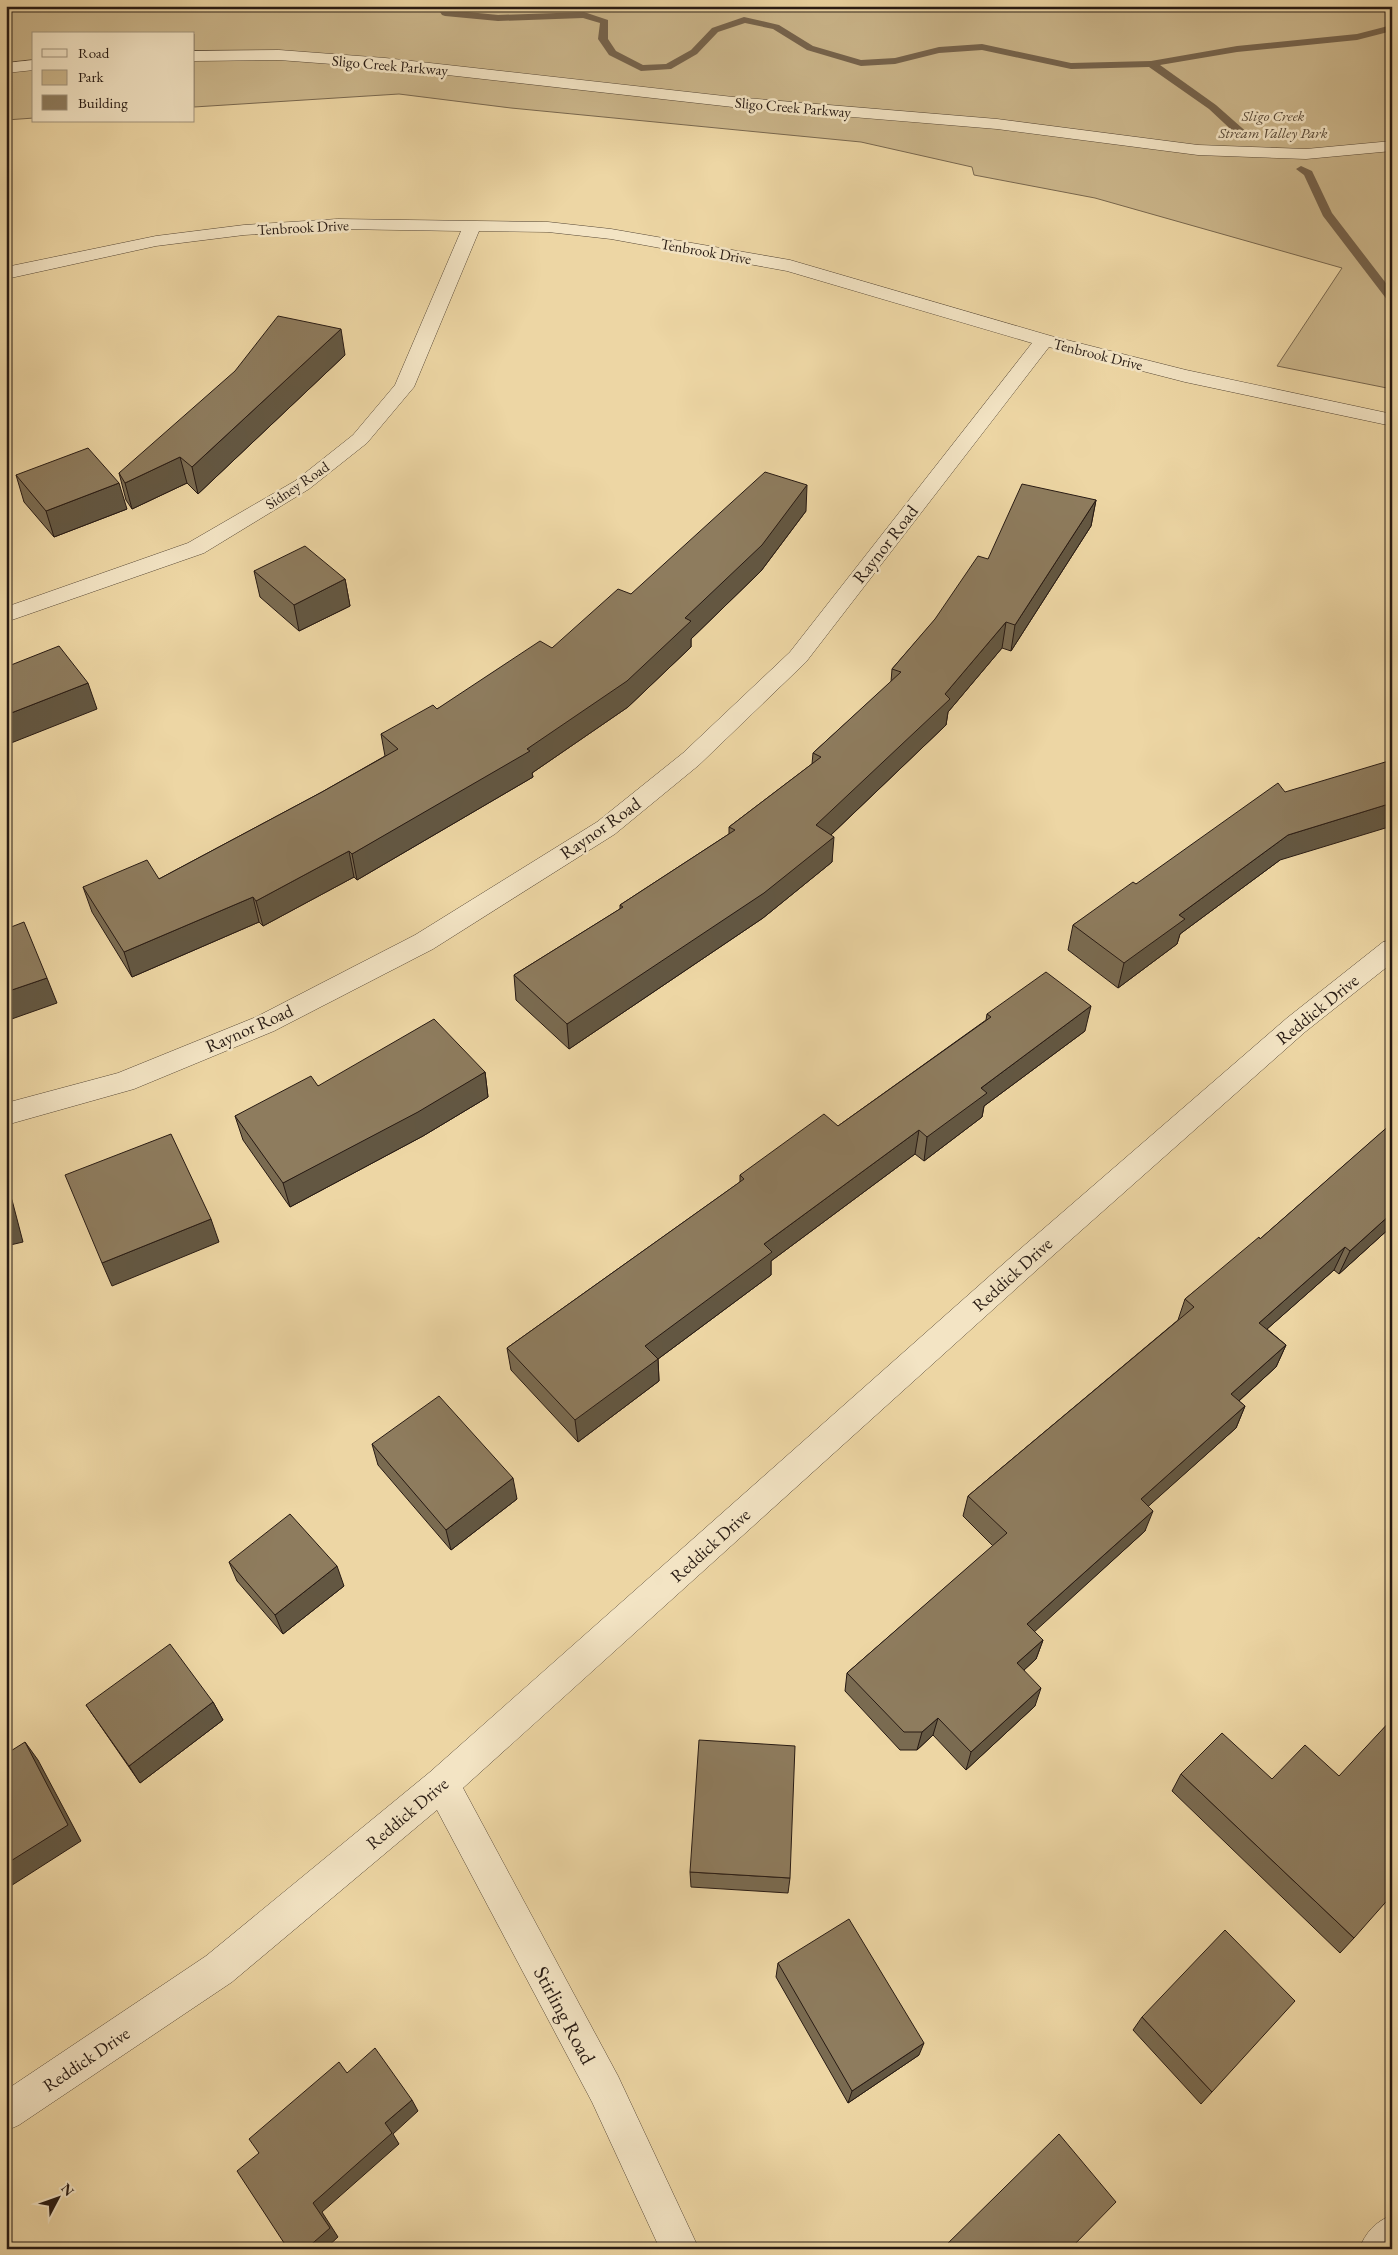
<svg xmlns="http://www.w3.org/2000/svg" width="1398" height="2255" viewBox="0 0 1398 2255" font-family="'EB Garamond',serif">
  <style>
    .green { fill: #cbb68b; stroke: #79684f }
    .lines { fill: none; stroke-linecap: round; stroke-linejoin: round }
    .stream { fill: #76644d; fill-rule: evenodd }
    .minor-casing { stroke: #584937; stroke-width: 1 }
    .minor { fill: #f3e4c4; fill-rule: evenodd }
    .wall { fill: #7a6b51; stroke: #271a13 }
    .shaded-wall { fill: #635742; stroke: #271a13 }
    .building { fill: #8e7c5e; stroke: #271a13 }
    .labels { text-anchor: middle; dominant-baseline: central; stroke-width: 5; stroke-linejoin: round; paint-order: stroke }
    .far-street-label { font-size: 15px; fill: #271a13; stroke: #f3e4c4 }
    .far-park-label { font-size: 15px; font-style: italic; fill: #584937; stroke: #f3e4c4 }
    .street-label { font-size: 18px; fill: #271a13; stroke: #f3e4c4 }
    .near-street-label { font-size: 21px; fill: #271a13; stroke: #f3e4c4 }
  </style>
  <rect width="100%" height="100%" fill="#edd6a4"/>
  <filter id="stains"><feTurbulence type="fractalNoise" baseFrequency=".004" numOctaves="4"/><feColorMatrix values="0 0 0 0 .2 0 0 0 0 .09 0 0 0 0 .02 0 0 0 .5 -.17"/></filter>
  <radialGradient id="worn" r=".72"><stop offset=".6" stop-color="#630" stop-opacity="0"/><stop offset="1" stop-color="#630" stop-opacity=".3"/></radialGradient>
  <polygon class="green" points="6,6 1392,6 1392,389 1277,366 1342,268 1095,198 974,175 972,167 861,142 511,108 399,94 194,107 194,34 34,34 34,118 6,120"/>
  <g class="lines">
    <g class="stream">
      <polygon points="436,6 446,6 448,10 498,15 584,12 608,20 608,39 616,51 643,65 666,64 691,50 712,28 744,17 779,25 813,46 861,60 895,58 939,47 982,44 1071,63 1151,61 1237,46 1357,34 1392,25 1392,31 1357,40 1237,52 1160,65 1216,105 1250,135 1250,139 1246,140 1239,137 1209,109 1149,67 1071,69 982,50 939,53 895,64 861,66 807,50 773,29 745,23 718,32 697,54 671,69 641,71 609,55 598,39 600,23 583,18 498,21 445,16 442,15"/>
      <polygon points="1301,166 1312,171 1332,213 1392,291 1392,302 1388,301 1323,216 1304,175 1296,169"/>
    </g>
    <g class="minor-casing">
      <g id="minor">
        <polygon points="279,50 385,58 733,97 997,119 1198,145 1306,149 1392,141 1392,151 1306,159 1198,155 997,129 733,107 385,68 279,60 194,61 194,51"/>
        <polygon points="34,60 34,70 6,73 6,63"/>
        <polygon points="338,219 548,222 611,229 790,260 1051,336 1186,370 1392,414 1392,426 1185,382 1049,347 806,662 699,765 615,834 433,949 274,1031 134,1089 6,1125 6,1103 118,1073 256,1017 415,935 597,822 683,753 790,652 1032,343 787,271 611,239 548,232 479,231 414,387 367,443 309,489 204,553 6,622 6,607 188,543 295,481 353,435 395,385 461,231 338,229 244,235 156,246 6,279 6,267 156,236 244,225"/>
        <polygon points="1392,940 1392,963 1305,1032 1039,1268 463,1788 618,2076 699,2249 660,2249 592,2102 437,1810 232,1982 19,2125 6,2131 6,2090 206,1956 430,1772 1019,1250 1287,1018 1383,942"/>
        <path d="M1392,2215v34h-33c7,-17 16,-27 33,-34z"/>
      </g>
    </g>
    <use href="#minor" class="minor"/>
  </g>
  <g class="wall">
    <polygon points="345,355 198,494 187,483 132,509 126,500 119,473"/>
    <polygon points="16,475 127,509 54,537 24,502"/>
    <polygon points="1096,500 1091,526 1011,651 1002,648 948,712 946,725 831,835 832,862 763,918 569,1049 516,1000 514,975 620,909 620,905 729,834 729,827 812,764 813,753 891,682 892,669 988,559"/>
    <polygon points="806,511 761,571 691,639 691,647 628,707 532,773 533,777 357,880 354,877 263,926 259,922 132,977 92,912 83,887 159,879 322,792 385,756 381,734 437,709 552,648 631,594"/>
    <polygon points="254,571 345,579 350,606 299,631 260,597"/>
    <polygon points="1280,860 1180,934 1177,944 1118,988 1068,950 1073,925 1136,884"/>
    <polygon points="987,1014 1085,1031 984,1106 982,1117 924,1161 915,1154 771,1261 771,1275 658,1359 659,1381 578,1442 511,1370 507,1348 740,1182 740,1175 838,1126 986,1020"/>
    <polygon points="485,1072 488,1097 423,1136 290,1207 243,1140 235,1116 318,1086"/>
    <polygon points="1392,1118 1392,1226 1339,1274 1334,1270 1267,1329 1286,1345 1276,1367 1239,1401 1245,1406 1236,1428 1148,1506 1145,1531 1034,1631 1043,1640 1036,1659 1024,1670 1035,1706 966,1770 933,1735 917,1750 900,1750 845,1691 847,1673 993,1546 963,1516 968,1496 1178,1320 1185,1299 1260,1239 1388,1127"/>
    <polygon points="372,1444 517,1499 451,1550 378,1465"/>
    <polygon points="229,1562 344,1586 283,1634 237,1581"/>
    <polygon points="213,1702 223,1720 140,1783 86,1705"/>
    <polygon points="1181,1774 1354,1938 1340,1953 1172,1791"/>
    <polygon points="690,1872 790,1878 788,1893 691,1887"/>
    <polygon points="778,1963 919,2055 848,2103 776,1977"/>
    <polygon points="1142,2017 1212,2092 1201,2104 1133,2030"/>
  </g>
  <g class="shaded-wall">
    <polygon points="341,329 345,355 198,494 192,467"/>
    <polygon points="180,457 187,483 132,509 125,483"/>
    <polygon points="119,483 127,509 54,537 46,511"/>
    <polygon points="807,485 806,511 761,571 691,639 691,647 628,707 532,773 533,777 357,880 352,854 527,749 685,618"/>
    <polygon points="1096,500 1091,526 1011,651 1015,625"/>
    <polygon points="345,579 350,606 299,631 294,605"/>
    <polygon points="1006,622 1002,648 948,712 946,725 814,851 816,825 945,694"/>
    <polygon points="88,683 97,709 6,745 6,715"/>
    <polygon points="1392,803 1392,826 1280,860 1180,934 1177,944 1118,988 1124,963 1179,915 1288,835"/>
    <polygon points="834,837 832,862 763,918 569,1049 567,1024"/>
    <polygon points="349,851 354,877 263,926 256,901"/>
    <polygon points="253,897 259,922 132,977 124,952"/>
    <polygon points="47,978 57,1003 6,1021 6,992"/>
    <polygon points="1091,1006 1085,1031 984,1106 982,1117 924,1161 927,1137 981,1088"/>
    <polygon points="485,1072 488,1097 423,1136 290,1207 283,1183"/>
    <polygon points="919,1130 915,1154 771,1261 771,1275 658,1359 659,1381 578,1442 575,1420 645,1346 764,1244"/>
    <polygon points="6,1188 12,1200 23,1242 6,1246"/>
    <polygon points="1392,1213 1392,1226 1339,1274 1350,1251"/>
    <polygon points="211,1219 219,1242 112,1286 102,1263"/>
    <polygon points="1345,1247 1334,1270 1249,1345 1259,1323"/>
    <polygon points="1286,1345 1276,1367 1222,1416 1231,1394"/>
    <polygon points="1245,1406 1236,1428 1133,1520 1141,1499"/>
    <polygon points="513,1478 517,1499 451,1550 446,1530"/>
    <polygon points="1153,1511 1145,1531 1021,1644 1027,1624"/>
    <polygon points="337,1566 344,1586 283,1634 275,1615"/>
    <polygon points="1043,1640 1036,1659 1011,1682 1017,1663"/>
    <polygon points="1041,1688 1035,1706 966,1770 971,1752"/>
    <polygon points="213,1702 223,1720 140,1783 129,1766"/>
    <polygon points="938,1718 933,1735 917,1750 922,1732"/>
    <polygon points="25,1742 38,1760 81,1841 6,1889 6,1864"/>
    <polygon points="924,2043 919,2055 848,2103 852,2091"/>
    <polygon points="412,2100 418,2111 393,2134 399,2144 322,2212 338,2237 325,2249 306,2249 313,2203 385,2123"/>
  </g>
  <g class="building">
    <polygon points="278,316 341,329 192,467 180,457 125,483 119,473 235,371"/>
    <polygon points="88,448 119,483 46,511 16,475"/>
    <polygon points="765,472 807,485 762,545 685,618 691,621 627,681 527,749 530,751 352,854 349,851 256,901 253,897 124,952 83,887 147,860 159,879 322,792 398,749 381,734 433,705 437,709 540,641 552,648 618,589 631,594"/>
    <polygon points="1022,484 1096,500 1015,625 1006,622 945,694 950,699 816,825 834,837 764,893 567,1024 514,975 623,907 620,905 735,830 729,827 821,757 813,753 901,672 892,669 935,619 978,556 988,559"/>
    <polygon points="305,546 345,579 294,605 254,571"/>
    <polygon points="59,646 88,683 6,715 6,667"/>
    <polygon points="1392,760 1392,803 1288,835 1179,915 1185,919 1124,963 1073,925 1133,882 1136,884 1278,783 1285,792"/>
    <polygon points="24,922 47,978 6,992 6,929"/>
    <polygon points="1046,972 1091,1006 981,1088 987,1093 927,1137 919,1130 764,1244 772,1252 645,1346 658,1359 575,1420 507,1348 744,1179 740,1175 824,1114 838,1126 991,1017 987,1014"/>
    <polygon points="434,1019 485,1072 418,1112 283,1183 235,1116 311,1076 318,1086"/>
    <polygon points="1392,1123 1392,1213 1350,1251 1345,1247 1259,1323 1286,1345 1231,1394 1245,1406 1141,1499 1153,1511 1027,1624 1043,1640 1017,1663 1041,1688 971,1752 938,1718 922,1732 904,1732 847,1673 1007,1533 968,1496 1194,1307 1185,1299 1259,1237 1260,1239"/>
    <polygon points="171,1134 211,1219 102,1263 65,1175"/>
    <polygon points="6,1199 11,1218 6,1220"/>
    <polygon points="439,1396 513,1478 446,1530 372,1444"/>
    <polygon points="290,1514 337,1566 275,1615 229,1562"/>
    <polygon points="170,1644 213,1702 129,1766 86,1705"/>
    <polygon points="1392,1719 1392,1895 1354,1938 1181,1774 1222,1733 1272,1779 1305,1745 1339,1776"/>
    <polygon points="699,1740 795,1746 790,1878 690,1872"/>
    <polygon points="25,1742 68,1825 6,1864 6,1754"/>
    <polygon points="849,1919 924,2043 852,2091 778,1963"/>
    <polygon points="1225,1930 1295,2001 1212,2092 1142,2017"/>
    <polygon points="375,2048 412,2100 385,2123 392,2133 313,2203 330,2228 306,2249 288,2249 237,2171 259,2153 249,2139 339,2062 347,2073"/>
    <polygon points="1059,2134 1116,2202 1070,2249 942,2249"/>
  </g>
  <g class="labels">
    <g class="far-street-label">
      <text transform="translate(390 65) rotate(5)">Sligo Creek Parkway</text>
      <text transform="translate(793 107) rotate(5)">Sligo Creek Parkway</text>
      <text transform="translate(303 227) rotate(-3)">Tenbrook Drive</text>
      <text transform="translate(706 251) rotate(10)">Tenbrook Drive</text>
      <text transform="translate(1098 354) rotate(14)">Tenbrook Drive</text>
      <text transform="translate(297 485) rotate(-34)">Sidney Road</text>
    </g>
    <g class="far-park-label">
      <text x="1273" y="115">Sligo Creek<tspan x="1273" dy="17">Stream Valley Park</tspan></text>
    </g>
    <g class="street-label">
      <text transform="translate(885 544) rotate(-52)">Raynor Road</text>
      <text transform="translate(600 828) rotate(-35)">Raynor Road</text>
      <text transform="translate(1317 1009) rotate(-39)">Reddick Drive</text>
      <text transform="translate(249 1028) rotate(-24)">Raynor Road</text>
      <text transform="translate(1012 1274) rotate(-42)">Reddick Drive</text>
      <text transform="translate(710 1545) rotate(-42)">Reddick Drive</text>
      <text transform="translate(407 1813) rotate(-40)">Reddick Drive</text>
      <text transform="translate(86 2059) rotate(-34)">Reddick Drive</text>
    </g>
    <g class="near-street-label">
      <text transform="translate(565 2015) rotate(62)">Stirling Road</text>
    </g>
  </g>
  <rect width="1398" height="2255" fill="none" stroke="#edd6a4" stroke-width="25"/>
  <rect x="8" y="8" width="1383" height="2240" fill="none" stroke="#271a13" stroke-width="2.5"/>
  <rect x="12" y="12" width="1373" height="2230" fill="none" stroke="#271a13"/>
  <rect x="32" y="32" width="162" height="90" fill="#f3e4c4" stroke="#a1937d"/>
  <rect x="42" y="49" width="25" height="8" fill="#f3e4c4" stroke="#a1937d"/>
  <text x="78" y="58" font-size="15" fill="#271a13">Road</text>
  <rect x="42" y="70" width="25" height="15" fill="#cbb68b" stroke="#a1937d"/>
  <text x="78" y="82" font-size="15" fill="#271a13">Park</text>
  <rect x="42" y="95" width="25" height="15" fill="#8e7c5e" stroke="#a1937d"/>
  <text x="78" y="108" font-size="15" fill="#271a13">Building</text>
  <g transform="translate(58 2198) rotate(49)" stroke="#f3e4c4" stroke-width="4" paint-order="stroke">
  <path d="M0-4L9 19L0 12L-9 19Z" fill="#271a13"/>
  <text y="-8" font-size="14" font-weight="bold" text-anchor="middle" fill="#271a13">N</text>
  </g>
  <rect width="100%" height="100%" filter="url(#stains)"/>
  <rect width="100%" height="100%" fill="url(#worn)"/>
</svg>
